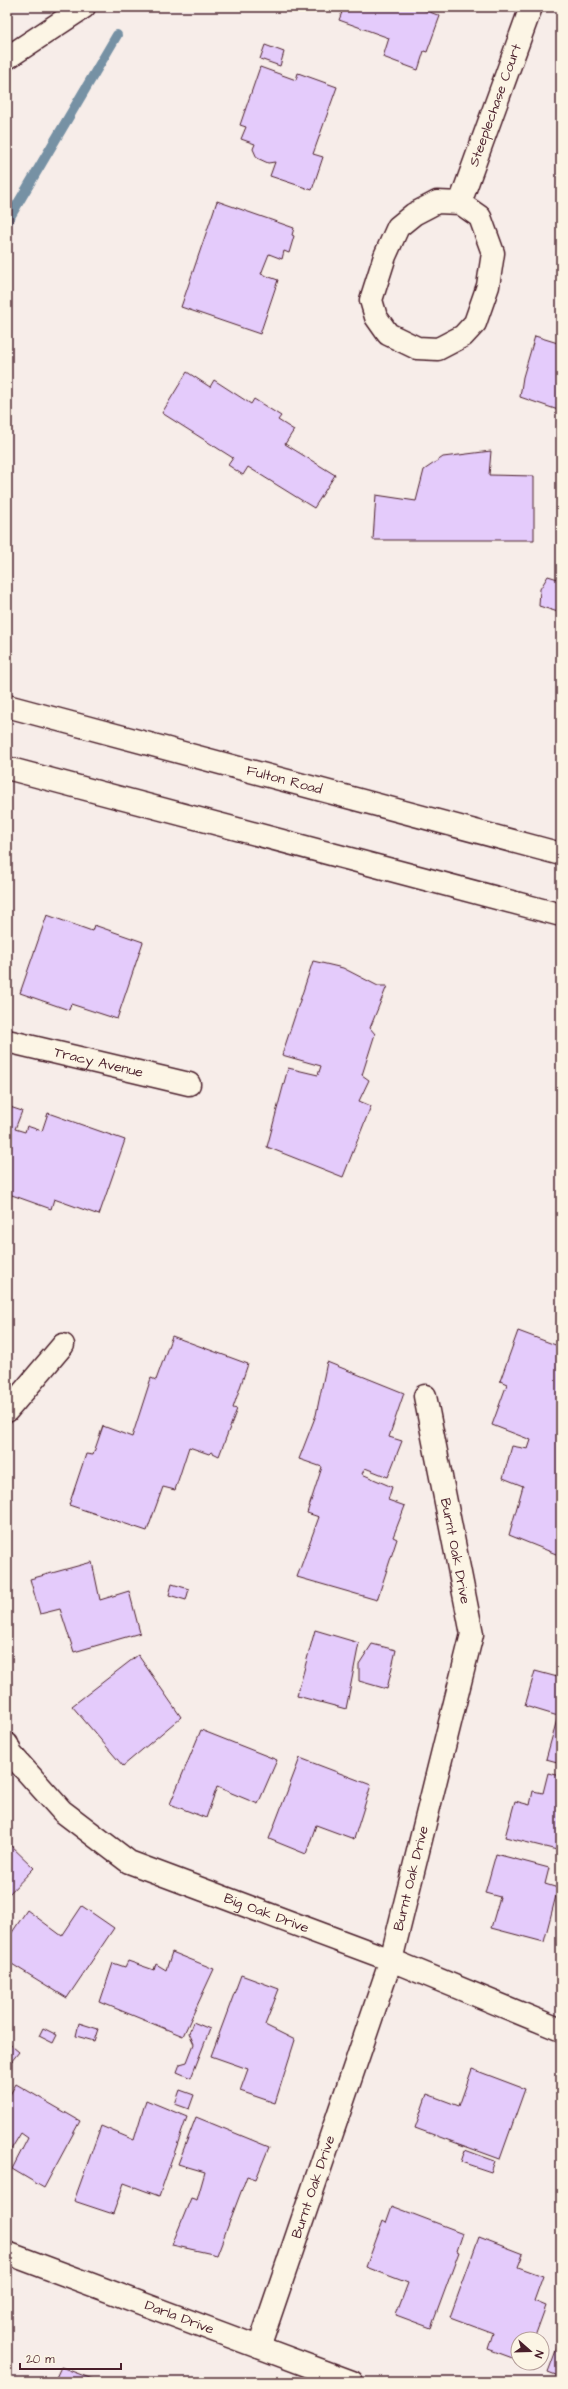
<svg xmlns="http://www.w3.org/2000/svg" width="568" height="2389" viewBox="0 0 568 2389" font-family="'Architects Daughter',sans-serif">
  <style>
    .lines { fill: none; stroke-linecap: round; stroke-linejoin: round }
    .stream { stroke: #7691a4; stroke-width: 10 }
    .building { fill: #e4cbfb; stroke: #4a1f2b }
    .minor-casing { stroke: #4a1f2b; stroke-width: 25 }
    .secondary-casing { stroke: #4a1f2b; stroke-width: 25 }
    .minor { stroke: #fcf5e5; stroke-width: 22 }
    .secondary { stroke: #fcf5e5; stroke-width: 22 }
    .labels { text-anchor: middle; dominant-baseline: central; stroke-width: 3; stroke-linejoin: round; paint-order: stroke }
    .street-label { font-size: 14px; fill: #4a1f2b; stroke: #fcf5e5 }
  </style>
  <rect width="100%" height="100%" fill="#f7ede9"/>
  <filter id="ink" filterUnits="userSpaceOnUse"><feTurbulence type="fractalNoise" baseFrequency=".025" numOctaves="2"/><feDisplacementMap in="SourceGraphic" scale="8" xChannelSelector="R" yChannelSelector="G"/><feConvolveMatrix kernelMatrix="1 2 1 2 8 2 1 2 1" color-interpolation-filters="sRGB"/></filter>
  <g filter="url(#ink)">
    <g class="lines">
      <polyline class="stream" points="7,222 117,35"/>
    </g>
    <g class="building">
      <polygon points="344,7 417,7 440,16 427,52 424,51 418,70 383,57 389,38 339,20"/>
      <polygon points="265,45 284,52 280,66 260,59"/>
      <polygon points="260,67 296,80 298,73 337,87 313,154 323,157 312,190 270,176 275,162 268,163 257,158 253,149 255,144 241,139 246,127 240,125"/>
      <polygon points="217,201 294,228 292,235 294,236 289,253 284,251 282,259 269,254 261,274 278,280 260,334 181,307"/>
      <polygon points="535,336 561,344 561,411 520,397 523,377"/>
      <polygon points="187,372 210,387 214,380 251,404 254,399 281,416 278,420 294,430 285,444 335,475 314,508 248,467 243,475 228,465 233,458 162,413"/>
      <polygon points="491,451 489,475 534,476 534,540 373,540 376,495 416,501 424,470 443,457"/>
      <polygon points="548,576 561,580 561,613 539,606 540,589"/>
      <polygon points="47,915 92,931 94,925 143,942 117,1019 71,1004 69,1010 20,993"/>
      <polygon points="313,961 343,968 378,986 387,986 370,1028 375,1034 362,1075 369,1080 359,1101 371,1106 343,1177 267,1147 288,1068 318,1075 321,1066 282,1055"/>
      <polygon points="7,1106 22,1111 15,1129 25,1132 27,1126 42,1131 48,1113 125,1140 99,1215 54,1199 51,1209 9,1194 7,1198"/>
      <polygon points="518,1331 561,1347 561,1556 509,1535 523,1486 503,1478 512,1446 528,1449 531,1440 492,1425 507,1384 500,1381"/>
      <polygon points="172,1336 248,1364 233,1408 237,1409 219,1456 211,1452 209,1454 189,1447 175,1490 163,1487 147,1531 69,1505 86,1454 93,1455 103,1426 132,1437 151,1378 156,1380"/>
      <polygon points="327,1362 404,1393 389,1437 402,1441 388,1477 365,1468 362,1474 392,1487 388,1500 405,1506 393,1537 397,1539 377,1600 297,1577 319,1517 307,1513 322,1467 299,1459 316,1415"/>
      <polygon points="92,1562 100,1600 129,1591 140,1633 74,1652 60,1609 40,1614 30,1579"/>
      <polygon points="172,1584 189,1589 186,1600 169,1595"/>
      <polygon points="315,1630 359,1643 346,1709 297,1696"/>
      <polygon points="372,1644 396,1650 387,1689 359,1681 359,1664"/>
      <polygon points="138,1655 181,1717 123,1766 72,1706"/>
      <polygon points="535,1671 561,1678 561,1763 546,1759 558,1716 525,1706"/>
      <polygon points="201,1730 277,1760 258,1804 217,1787 206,1818 170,1804"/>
      <polygon points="300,1758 371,1785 354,1839 316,1825 306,1854 269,1839"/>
      <polygon points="548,1773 561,1776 561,1851 505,1837 515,1801 530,1805 533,1791 543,1793"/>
      <polygon points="8,1843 34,1868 7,1896 7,1844"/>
      <polygon points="496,1854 549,1868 545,1884 558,1888 544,1942 491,1928 500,1897 485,1893"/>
      <polygon points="82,1906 114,1928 67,1998 7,1961 7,1940 27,1910 62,1936"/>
      <polygon points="172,1952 214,1969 183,2036 100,2002 113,1963 125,1967 128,1961 154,1970 156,1964 166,1970"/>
      <polygon points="241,1975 279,1989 265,2025 295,2040 275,2103 240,2091 248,2069 211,2056"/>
      <polygon points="193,2022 210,2029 191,2078 177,2072 180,2064 187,2062 194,2044 189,2033"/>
      <polygon points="79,2023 98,2029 94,2041 76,2036"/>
      <polygon points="43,2028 57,2035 53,2043 39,2036"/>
      <polygon points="7,2042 19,2052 7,2067"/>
      <polygon points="472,2069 525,2089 500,2159 415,2128 427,2094 459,2106"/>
      <polygon points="16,2084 80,2121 44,2188 12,2169 28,2138 21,2133 7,2156 7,2100"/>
      <polygon points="180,2090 194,2095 189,2109 175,2104"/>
      <polygon points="146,2100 187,2117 159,2196 124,2183 113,2214 74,2201 101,2126 134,2140"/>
      <polygon points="196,2117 269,2147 256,2179 247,2176 217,2255 172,2245 191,2198 197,2200 205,2172 178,2164"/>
      <polygon points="465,2150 495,2161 491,2172 461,2162"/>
      <polygon points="392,2206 463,2233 457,2251 459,2252 431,2328 396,2315 408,2283 366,2267 383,2221 386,2223"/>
      <polygon points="479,2237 523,2254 518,2267 543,2276 534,2301 546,2306 534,2339 518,2339 518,2360 488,2349 493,2333 450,2317"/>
      <polygon points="561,2337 561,2377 548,2372"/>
      <polygon points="61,2367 100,2382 54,2382"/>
    </g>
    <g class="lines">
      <g class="minor-casing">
        <g id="minor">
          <polyline points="7,58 84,7"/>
          <polygon points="437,202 460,203 480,217 493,253 488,286 475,323 463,336 438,349 417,348 388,334 376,317 371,300 385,256 398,227 414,214"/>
          <path id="s1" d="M460,203l71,-196"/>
          <path id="s2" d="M7,1041l182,43"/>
          <polyline points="7,1411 63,1345"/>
          <path id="s3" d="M7,1744l4,10 51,57 67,51 262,98 170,70"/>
          <path id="s4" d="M7,2253l345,129"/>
          <path id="s5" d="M259,2347l132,-387 81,-326 -47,-238"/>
        </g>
      </g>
      <g class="secondary-casing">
        <g id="secondary">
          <path id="s6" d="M7,706l554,148"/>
          <polyline points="7,768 561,915"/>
        </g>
      </g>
      <use href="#minor" class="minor"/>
      <use href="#secondary" class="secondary"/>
    </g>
  </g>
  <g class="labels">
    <g class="street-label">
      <text stroke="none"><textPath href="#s1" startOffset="104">Steeplechase Court</textPath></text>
      <text stroke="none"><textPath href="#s6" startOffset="287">Fulton Road</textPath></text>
      <text stroke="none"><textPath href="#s2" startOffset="94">Tracy Avenue</textPath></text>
      <text transform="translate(455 1551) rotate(79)">Burnt Oak Drive</text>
      <text stroke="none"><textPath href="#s5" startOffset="493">Burnt Oak Drive</textPath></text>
      <text stroke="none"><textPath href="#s3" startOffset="318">Big Oak Drive</textPath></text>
      <text stroke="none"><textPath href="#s5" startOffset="169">Burnt Oak Drive</textPath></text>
      <text stroke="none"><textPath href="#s4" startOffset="184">Darla Drive</textPath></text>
    </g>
  </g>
  <rect width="568" height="2389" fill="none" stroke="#fcf5e5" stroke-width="24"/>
  <rect x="12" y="12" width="544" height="2365" fill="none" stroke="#4a1f2b" stroke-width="1.5" filter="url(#ink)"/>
  <g transform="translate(530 2351) rotate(110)"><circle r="19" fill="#fcf5e5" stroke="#b59f9b"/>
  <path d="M0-3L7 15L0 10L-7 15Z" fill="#4a1f2b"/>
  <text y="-6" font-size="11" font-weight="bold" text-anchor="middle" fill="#4a1f2b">N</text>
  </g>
  <path d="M20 2363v6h101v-6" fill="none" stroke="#4a1f2b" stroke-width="2"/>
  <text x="26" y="2363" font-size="12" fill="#4a1f2b" stroke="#fcf5e5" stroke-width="3" paint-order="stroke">20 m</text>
</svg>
